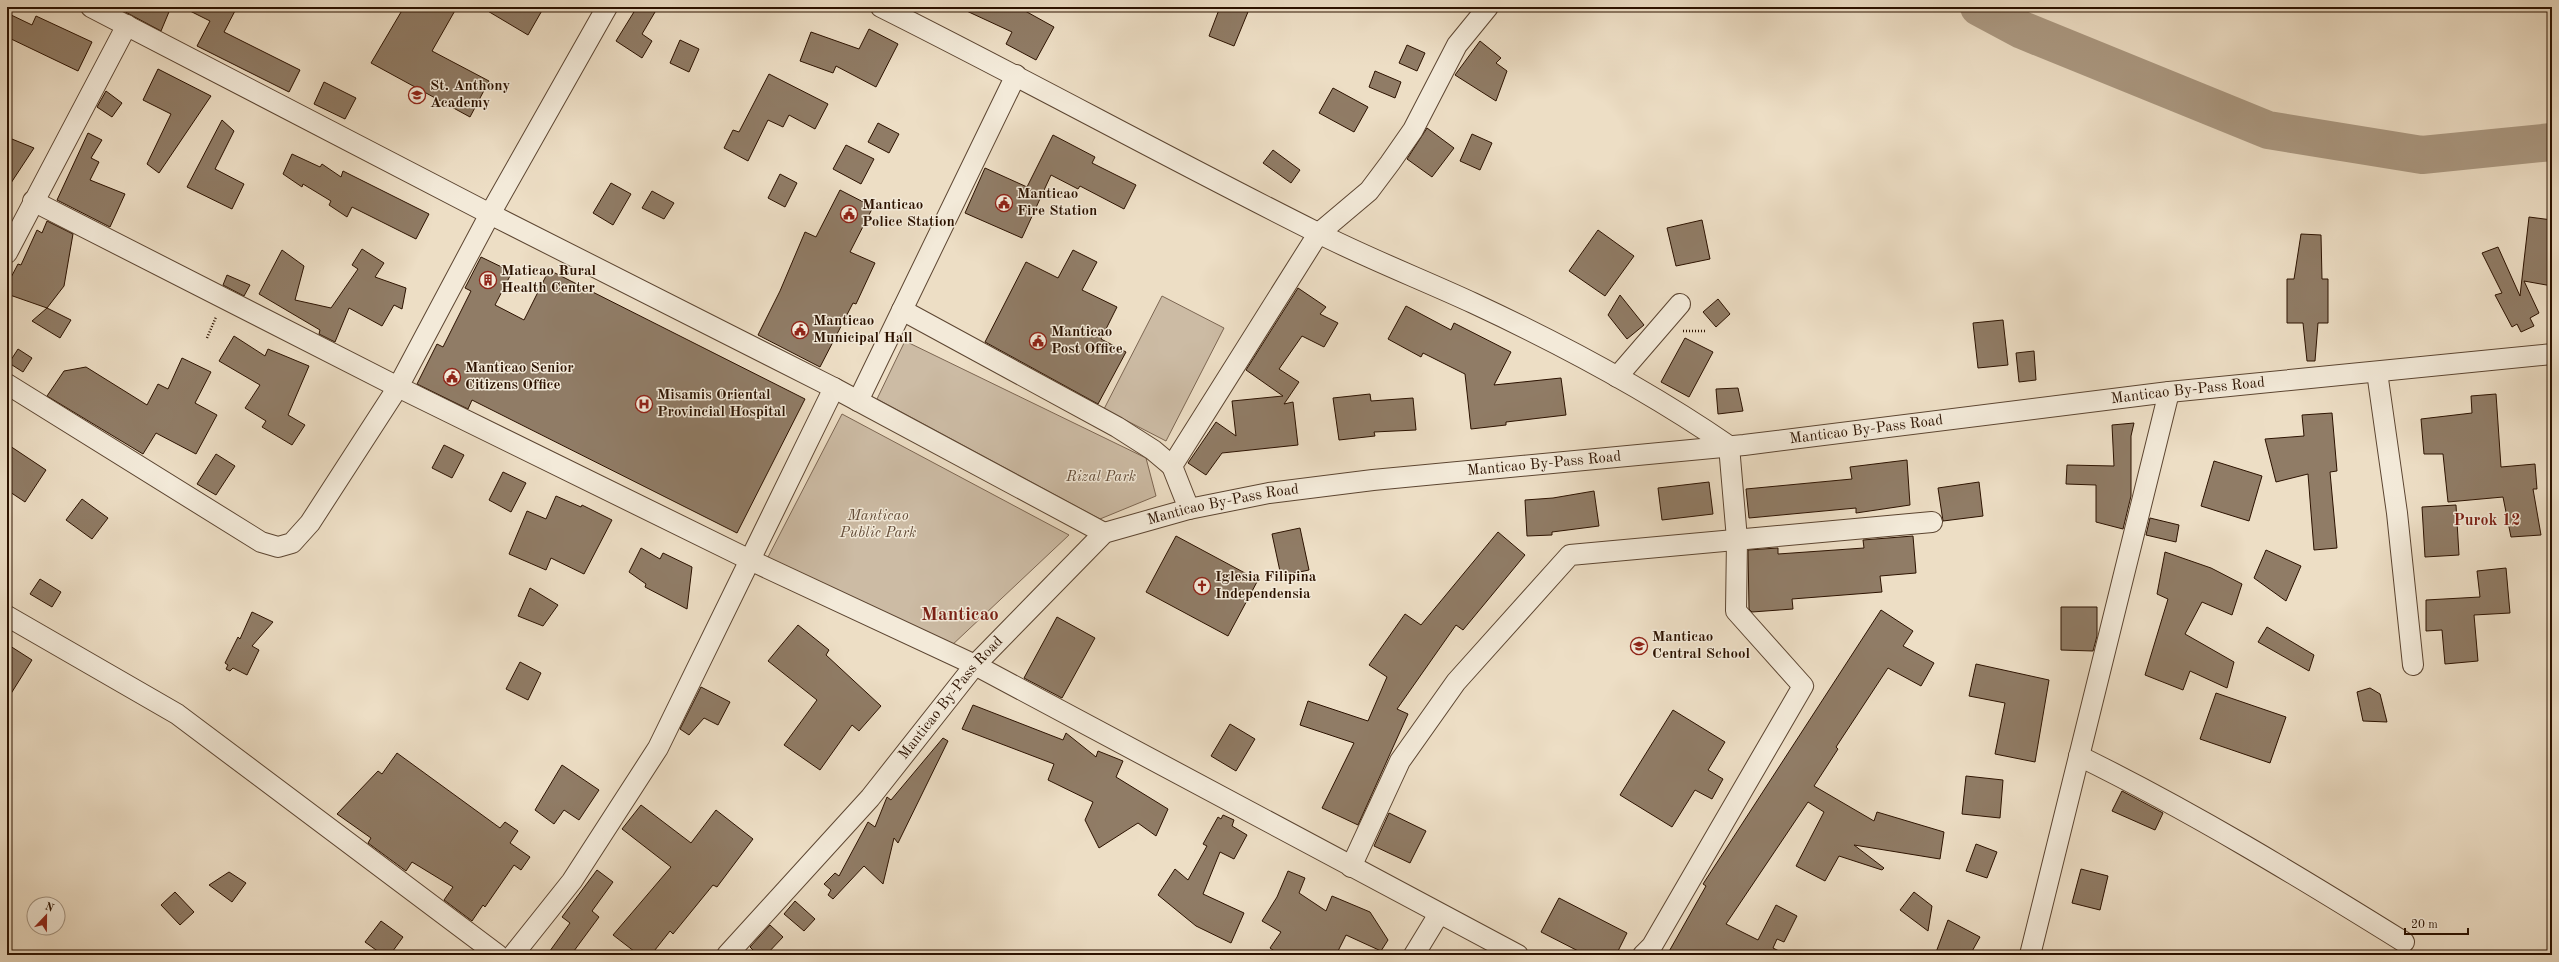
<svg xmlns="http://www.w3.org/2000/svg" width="2559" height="962" viewBox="0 0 2559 962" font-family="'Old Standard TT',serif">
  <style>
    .green { fill: #ccbba4; stroke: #7c6652 }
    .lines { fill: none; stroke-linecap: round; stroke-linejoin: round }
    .river { stroke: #ab9982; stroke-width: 38 }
    .building { fill: #907c66; stroke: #2c1200 }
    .minor-casing { stroke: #5c4531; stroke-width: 22 }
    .path { stroke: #2c1200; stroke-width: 2.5; stroke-dasharray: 1 2; stroke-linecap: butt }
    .minor { stroke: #f3ead9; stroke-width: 20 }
    .labels { text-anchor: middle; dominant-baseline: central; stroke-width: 3; stroke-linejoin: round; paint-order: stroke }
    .poi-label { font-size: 15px; font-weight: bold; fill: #2c1200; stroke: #f3ead9; text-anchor: start }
    .street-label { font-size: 15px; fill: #2c1200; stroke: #f3ead9 }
    .park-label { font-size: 15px; font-style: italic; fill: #644d39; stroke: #f3ead9 }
    .neighbourhood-label { font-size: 16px; font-weight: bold; fill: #7a1f14; stroke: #f3ead9 }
    .district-label { font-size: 19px; font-weight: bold; fill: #7a1f14; stroke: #f3ead9 }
  </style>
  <rect width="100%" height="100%" fill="#eddec5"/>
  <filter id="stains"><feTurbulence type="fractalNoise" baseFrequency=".005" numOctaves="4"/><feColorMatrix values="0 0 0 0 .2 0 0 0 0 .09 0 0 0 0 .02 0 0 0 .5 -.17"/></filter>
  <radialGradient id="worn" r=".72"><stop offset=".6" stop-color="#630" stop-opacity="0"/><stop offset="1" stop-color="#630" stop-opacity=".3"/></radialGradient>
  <g class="green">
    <polygon points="1162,296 1224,328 1166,441 1104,409"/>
    <polygon points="905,341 1146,458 1156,496 1100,519 877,399"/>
    <polygon points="842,414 1069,535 950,647 766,561"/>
  </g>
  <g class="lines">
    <polyline class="river" points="1979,7 2022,30 2268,130 2422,155 2552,142"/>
  </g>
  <g class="building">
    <polygon points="116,7 171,7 161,31"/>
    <polygon points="182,7 237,7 224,32 300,70 289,92 197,46 210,21"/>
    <polygon points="404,7 457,7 432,51 489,81 470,117 371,63"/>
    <polygon points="481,7 544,7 528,35"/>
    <polygon points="637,7 658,7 642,34 652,41 642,58 616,41"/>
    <polygon points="958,7 1018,7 1054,27 1036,60 1006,44 1012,32"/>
    <polygon points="1220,7 1250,7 1234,46 1209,36"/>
    <polygon points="7,13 32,25 36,16 92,42 78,71 7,37"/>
    <polygon points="869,29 898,44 876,87 836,66 833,73 800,61 811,32 859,49"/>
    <polygon points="680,40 699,49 689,72 670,63"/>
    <polygon points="1480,41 1501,58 1496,63 1507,71 1496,101 1455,75"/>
    <polygon points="1407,45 1425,53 1417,71 1399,63"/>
    <polygon points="158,69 211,96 159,173 147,164 171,114 143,100"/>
    <polygon points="1375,71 1401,82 1395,98 1369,87"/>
    <polygon points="769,74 828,104 815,129 789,115 783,127 768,120 748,161 724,148 733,130 739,132"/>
    <polygon points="324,82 356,98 345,119 314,104"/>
    <polygon points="1333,88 1368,107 1354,132 1319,113"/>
    <polygon points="106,91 122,103 112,117 97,107"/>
    <polygon points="222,120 234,131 215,169 244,184 232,209 187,187"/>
    <polygon points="878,123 899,134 889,153 868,142"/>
    <polygon points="1427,128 1454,148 1432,177 1407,159"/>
    <polygon points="88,133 102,140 91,158 99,162 90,180 125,194 110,227 57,200"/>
    <polygon points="1472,134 1492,143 1480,170 1460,161"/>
    <polygon points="1053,135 1095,157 1092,163 1136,185 1124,209 1080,186 1078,189 1051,175 1022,238 965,213 985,168 1027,187"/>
    <polygon points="7,137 34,148 7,189"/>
    <polygon points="846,145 874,159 861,184 833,169"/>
    <polygon points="1273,150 1300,170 1291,183 1263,163"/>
    <polygon points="292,154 320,167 322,164 341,177 343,171 429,214 416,239 352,207 347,217 329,205 331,201 303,184 302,187 283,174"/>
    <polygon points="780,174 797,183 785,207 768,198"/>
    <polygon points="611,183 631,194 613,225 593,213"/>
    <polygon points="840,190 873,207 850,252 875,263 856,304 853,303 820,367 758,335 780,291 805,232 816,237"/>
    <polygon points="652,191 674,203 664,219 642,208"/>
    <polygon points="2529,217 2552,220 2552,286 2524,281 2539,313 2530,318 2534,326 2521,332 2517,324 2512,327 2495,295 2502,293 2482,253 2498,247 2520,296"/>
    <polygon points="1702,220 1710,259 1676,266 1667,228"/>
    <polygon points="47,221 73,234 64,286 47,308 7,294 7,285 18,264 21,265 37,230 42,233"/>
    <polygon points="1598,230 1634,256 1605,296 1569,271"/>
    <polygon points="2301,234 2321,235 2322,279 2328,279 2328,323 2318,323 2315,361 2307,361 2303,323 2287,323 2287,279 2294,279"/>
    <polygon points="362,249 384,263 375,277 406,288 402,309 394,305 382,326 349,308 335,342 319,334 320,330 259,294 282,250 304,266 295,300 331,308 358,269 352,265"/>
    <polygon points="1073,250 1097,262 1082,290 1117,307 1101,339 1126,352 1098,404 985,342 1026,262 1058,278"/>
    <polygon points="481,257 512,272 495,305 524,320 549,270 805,399 737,533 472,400 468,409 417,384 437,344 443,347 471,291 465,288"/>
    <polygon points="227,275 250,285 244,296 223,285"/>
    <polygon points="1298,288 1326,307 1320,314 1338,323 1324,347 1302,336 1279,369 1299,382 1284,404 1293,402 1298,445 1222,453 1206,475 1188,463 1216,422 1236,436 1232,401 1283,396 1246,370"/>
    <polygon points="1620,295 1644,325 1627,339 1608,315"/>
    <polygon points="1718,299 1730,314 1716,327 1703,312"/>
    <polygon points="1406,306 1451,330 1454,323 1511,352 1494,385 1561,378 1566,415 1506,422 1506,425 1471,429 1465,374 1423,353 1421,357 1388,339"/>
    <polygon points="47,308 71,320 60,338 32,321"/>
    <polygon points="2003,320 2008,365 1978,368 1973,323"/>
    <polygon points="234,336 265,356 268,349 309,366 288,415 305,425 292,445 262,427 266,421 245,408 260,385 219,361"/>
    <polygon points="1685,338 1713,352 1689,397 1661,382"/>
    <polygon points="18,349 32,358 23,372 9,363"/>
    <polygon points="2034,351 2036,380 2019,382 2016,353"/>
    <polygon points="182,358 211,372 195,403 217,415 196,454 156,433 143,454 47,396 64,371 86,367 147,405 158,384 168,389"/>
    <polygon points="1738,388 1743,411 1718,414 1716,389"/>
    <polygon points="1370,394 1371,401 1413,398 1416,430 1374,432 1375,436 1339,440 1333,398"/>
    <polygon points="2496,394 2501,467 2535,464 2537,489 2533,489 2541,535 2511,537 2503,497 2448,502 2443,454 2424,454 2421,419 2472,413 2471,396"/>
    <polygon points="2332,413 2337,471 2330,472 2337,548 2314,550 2308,474 2276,482 2265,439 2304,436 2302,415"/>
    <polygon points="2134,423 2131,436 2131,496 2123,529 2096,522 2096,485 2066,484 2067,465 2114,466 2112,425"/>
    <polygon points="7,444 46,470 25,502 7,490"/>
    <polygon points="444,445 464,455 452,478 432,468"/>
    <polygon points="216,454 235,466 216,495 197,484"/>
    <polygon points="1907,460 1910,505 1856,513 1856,508 1749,518 1746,489 1852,479 1850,467"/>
    <polygon points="2214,461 2262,476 2249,521 2201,506"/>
    <polygon points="503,472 526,483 511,512 489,500"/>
    <polygon points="1709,482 1713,514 1662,520 1658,488"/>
    <polygon points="1979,482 1983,516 1943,521 1938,488"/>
    <polygon points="1594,491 1599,526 1552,532 1552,535 1527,536 1525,500 1553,498"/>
    <polygon points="556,496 581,507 582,505 612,520 584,574 551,558 546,570 509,554 527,511 546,519"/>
    <polygon points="82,499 108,518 92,539 66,520"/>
    <polygon points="2456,505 2459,555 2425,557 2422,507"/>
    <polygon points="2150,518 2179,525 2176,542 2146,535"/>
    <polygon points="1300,528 1309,570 1281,576 1272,534"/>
    <polygon points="1498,532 1525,555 1463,630 1456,625 1397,709 1408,714 1358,825 1322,808 1354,743 1300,725 1308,701 1368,721 1387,677 1369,665 1405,614 1421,625"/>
    <polygon points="1176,536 1258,580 1228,636 1146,592"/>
    <polygon points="1913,536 1916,573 1880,576 1882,592 1792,599 1793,609 1752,612 1749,609 1748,550 1778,548 1778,554 1864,548 1863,540"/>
    <polygon points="641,548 660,559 663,553 692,567 687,609 645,587 646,584 629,572"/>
    <polygon points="2266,550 2301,566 2286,601 2254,578"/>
    <polygon points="2165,552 2211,568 2242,584 2232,615 2202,602 2185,634 2234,662 2227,688 2190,671 2183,690 2145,675 2168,599 2157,594"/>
    <polygon points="2506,568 2510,613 2474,615 2478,661 2445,664 2442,630 2426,631 2426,600 2480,597 2477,571"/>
    <polygon points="40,579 61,592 52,607 30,594"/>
    <polygon points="530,588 558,605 543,626 518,616"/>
    <polygon points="2061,607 2097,607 2097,636 2093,651 2061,650"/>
    <polygon points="1881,610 1913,631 1903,646 1934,663 1921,686 1888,668 1836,747 1838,749 1814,786 1874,821 1877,812 1944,832 1940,859 1854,845 1884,868 1882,870 1839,856 1825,881 1796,866 1824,812 1808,802 1726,924 1758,940 1776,905 1797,916 1784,942 1777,939 1773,948 1787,955 1667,955 1706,886 1703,884"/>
    <polygon points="252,612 273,622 252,646 259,650 247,675 233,668 230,671 226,669 228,665 225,663 238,637 240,639"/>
    <polygon points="1057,617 1095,638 1062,698 1024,678"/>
    <polygon points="798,625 829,650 826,655 881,706 859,731 852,725 820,770 784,745 817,700 768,661"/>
    <polygon points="2267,627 2314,655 2309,671 2258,642"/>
    <polygon points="7,644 32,660 7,700"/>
    <polygon points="520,662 541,673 528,700 506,689"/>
    <polygon points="1976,664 2049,680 2035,762 1995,754 2005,703 1969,696"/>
    <polygon points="701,687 730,702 718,725 704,718 689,735 680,729"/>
    <polygon points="2370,688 2380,694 2387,722 2363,721 2357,692"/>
    <polygon points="2216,693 2286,717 2270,763 2200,739"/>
    <polygon points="973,705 1063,740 1066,733 1096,757 1098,751 1123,761 1116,777 1168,809 1156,836 1138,823 1099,848 1085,820 1093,802 1048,780 1054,764 962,729"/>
    <polygon points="1673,710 1725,742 1708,770 1723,779 1712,799 1695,790 1672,827 1620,795"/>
    <polygon points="1230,724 1255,739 1236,771 1211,756"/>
    <polygon points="943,738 948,741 898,843 894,838 883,884 864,866 833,899 828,895 831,890 824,884 835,873 839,876 868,822 875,827 887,797 891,800"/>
    <polygon points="397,753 500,828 505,822 518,831 510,843 530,857 521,870 514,865 485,907 483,905 472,921 444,900 453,887 412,862 406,871 368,843 371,838 337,814 378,771 382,774"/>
    <polygon points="562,765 599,790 579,820 564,810 554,824 535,810"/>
    <polygon points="1966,776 2003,780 2000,818 1962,814"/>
    <polygon points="2122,791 2163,813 2155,830 2112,811"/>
    <polygon points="641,805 691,843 716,810 753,839 717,887 713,885 673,934 670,931 651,955 639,955 613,935 671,867 622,829"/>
    <polygon points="1389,813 1426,831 1410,863 1374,846"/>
    <polygon points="1223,815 1234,820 1232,826 1247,835 1234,859 1220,852 1203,894 1244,913 1231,943 1196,926 1158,895 1175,869 1188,880 1207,846 1203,844 1218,817 1221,819"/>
    <polygon points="1976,844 1997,852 1987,878 1966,871"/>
    <polygon points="2081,869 2108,876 2100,910 2072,903"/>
    <polygon points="597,870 613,882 592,911 599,917 571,955 547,955 570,923 562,917"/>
    <polygon points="1288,871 1305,878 1299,893 1326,911 1332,896 1370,912 1388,940 1381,951 1346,935 1336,955 1280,955 1270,948 1281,932 1262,921 1277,897"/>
    <polygon points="229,872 246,883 232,902 209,885"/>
    <polygon points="175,892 194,912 180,925 161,905"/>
    <polygon points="1914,892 1932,906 1928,931 1900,910"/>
    <polygon points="1559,898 1627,933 1616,955 1586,955 1541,932"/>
    <polygon points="795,901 815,919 804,931 784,914"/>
    <polygon points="1948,920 1980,937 1970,955 1935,955"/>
    <polygon points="381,921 403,937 390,955 383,955 365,942"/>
    <polygon points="770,925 783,937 766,955 758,955 750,947"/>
  </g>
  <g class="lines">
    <g class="minor-casing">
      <g id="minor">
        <polyline points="91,7 490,214 834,388 1104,533"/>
        <path d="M881,7c146,73 289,152 435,225 51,26 105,47 157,71 88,41 176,88 256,143l8,93 -1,72 67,75 -151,260 -9,9"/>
        <polyline points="33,201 398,387 750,560 975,665 1518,955"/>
        <polyline points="7,253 127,25"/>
        <polyline points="902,310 1117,427 1153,450 1172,466"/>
        <polyline points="2377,372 2397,513 2413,665"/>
        <polyline points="1617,377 1680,304"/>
        <polyline points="7,384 261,542 278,547 292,543 310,523 398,387 490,214 607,7"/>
        <polyline points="858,401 1016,75"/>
        <polyline points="1189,509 1172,466 1318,234 1369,191 1390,163 1413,130 1457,45 1488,7"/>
        <polyline points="7,616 177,714 498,955"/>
        <path d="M2079,756c112,55 219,120 325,186"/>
        <polyline points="1351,867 1400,761 1456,682 1570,555 1932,522"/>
        <polyline points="513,955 572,881 658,748 834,388"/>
        <path id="s1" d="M727,955l143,-157 105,-133 129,-132 85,-24 80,-16 104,-13 371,-35 425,-53 383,-38"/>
        <polyline points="1414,955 1439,914"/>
        <polyline points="2030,955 2169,392"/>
      </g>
    </g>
    <g class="path">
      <polyline points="1683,331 1707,331"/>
      <polyline points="207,338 216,317"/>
    </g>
    <use href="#minor" class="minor"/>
  </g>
  <defs>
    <g id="school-ring" transform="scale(0.9)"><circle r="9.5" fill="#f3ead9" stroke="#8f2418" stroke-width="1.5"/><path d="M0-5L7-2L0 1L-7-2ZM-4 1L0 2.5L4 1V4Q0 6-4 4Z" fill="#8f2418"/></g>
    <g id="civic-ring" transform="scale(0.9)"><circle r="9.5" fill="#f3ead9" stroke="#8f2418" stroke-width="1.5"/><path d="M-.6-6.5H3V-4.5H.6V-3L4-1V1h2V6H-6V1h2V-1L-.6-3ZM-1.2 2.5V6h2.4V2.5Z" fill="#8f2418"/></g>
    <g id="building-ring" transform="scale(0.9)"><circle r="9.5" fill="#f3ead9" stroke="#8f2418" stroke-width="1.5"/><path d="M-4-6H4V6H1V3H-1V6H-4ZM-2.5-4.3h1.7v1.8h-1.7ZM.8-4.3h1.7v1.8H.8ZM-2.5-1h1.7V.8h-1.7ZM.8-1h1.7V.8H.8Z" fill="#8f2418"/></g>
    <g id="hospital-ring" transform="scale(0.9)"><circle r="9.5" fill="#f3ead9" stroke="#8f2418" stroke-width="1.5"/><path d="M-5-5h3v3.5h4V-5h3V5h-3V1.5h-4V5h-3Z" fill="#8f2418"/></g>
    <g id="church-ring" transform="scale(0.9)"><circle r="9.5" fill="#f3ead9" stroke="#8f2418" stroke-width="1.5"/><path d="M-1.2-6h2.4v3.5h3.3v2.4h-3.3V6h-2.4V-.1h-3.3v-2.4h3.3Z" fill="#8f2418"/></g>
  </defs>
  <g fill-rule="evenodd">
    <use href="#school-ring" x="417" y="95"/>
    <use href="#civic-ring" x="1004" y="203"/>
    <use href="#civic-ring" x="849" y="214"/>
    <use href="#building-ring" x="488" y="280"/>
    <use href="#civic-ring" x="800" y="330"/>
    <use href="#civic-ring" x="1038" y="341"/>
    <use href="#civic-ring" x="452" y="377"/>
    <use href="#hospital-ring" x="644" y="404"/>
    <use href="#church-ring" x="1202" y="586"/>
    <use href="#school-ring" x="1639" y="646"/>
  </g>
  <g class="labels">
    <g class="poi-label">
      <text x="430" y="86">St. Anthony<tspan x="430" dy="17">Academy</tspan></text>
      <text x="1017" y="194">Manticao<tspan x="1017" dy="17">Fire Station</tspan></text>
      <text x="862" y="205">Manticao<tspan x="862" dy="17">Police Station</tspan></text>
      <text x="501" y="271">Maticao Rural<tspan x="501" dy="17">Health Center</tspan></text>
      <text x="813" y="321">Manticao<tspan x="813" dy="17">Municipal Hall</tspan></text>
      <text x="1051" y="332">Manticao<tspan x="1051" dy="17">Post Office</tspan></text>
      <text x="465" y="368">Manticao Senior<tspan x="465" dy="17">Citizens Office</tspan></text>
      <text x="657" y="395">Misamis Oriental<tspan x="657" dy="17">Provincial Hospital</tspan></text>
      <text x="1215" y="577">Iglesia Filipina<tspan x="1215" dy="17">Independensia</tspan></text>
      <text x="1652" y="637">Manticao<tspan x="1652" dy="17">Central School</tspan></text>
    </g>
    <g class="street-label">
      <text stroke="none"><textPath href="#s1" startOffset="1661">Manticao By-Pass Road</textPath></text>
      <text stroke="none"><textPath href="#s1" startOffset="1337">Manticao By-Pass Road</textPath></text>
      <text stroke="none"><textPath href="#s1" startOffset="1013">Manticao By-Pass Road</textPath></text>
      <text stroke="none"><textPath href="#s1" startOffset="689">Manticao By-Pass Road</textPath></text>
      <text stroke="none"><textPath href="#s1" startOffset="341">Manticao By-Pass Road</textPath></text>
    </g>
    <g class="park-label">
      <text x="1101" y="477">Rizal Park</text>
      <text x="878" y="516">Manticao<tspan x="878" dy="17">Public Park</tspan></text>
    </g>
    <g class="neighbourhood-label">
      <text x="2487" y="521">Purok 12</text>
    </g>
    <g class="district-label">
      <text x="960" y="615">Manticao</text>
    </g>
  </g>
  <rect width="2559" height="962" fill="none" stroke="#eddec5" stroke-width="24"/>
  <rect x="8" y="8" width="2543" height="946" fill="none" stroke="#2c1200" stroke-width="2"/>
  <rect x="12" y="12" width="2535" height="938" fill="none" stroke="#2c1200"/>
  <g transform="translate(46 916) rotate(22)"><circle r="19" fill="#f3ead9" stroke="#a39482"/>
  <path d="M0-3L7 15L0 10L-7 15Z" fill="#8f2418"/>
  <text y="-6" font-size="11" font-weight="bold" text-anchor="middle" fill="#2c1200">N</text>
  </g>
  <path d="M2405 928v6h63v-6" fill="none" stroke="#2c1200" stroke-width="2"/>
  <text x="2411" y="928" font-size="12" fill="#2c1200" stroke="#f3ead9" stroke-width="3" paint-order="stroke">20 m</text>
  <rect width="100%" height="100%" filter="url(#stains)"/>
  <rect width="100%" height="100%" fill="url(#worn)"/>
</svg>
